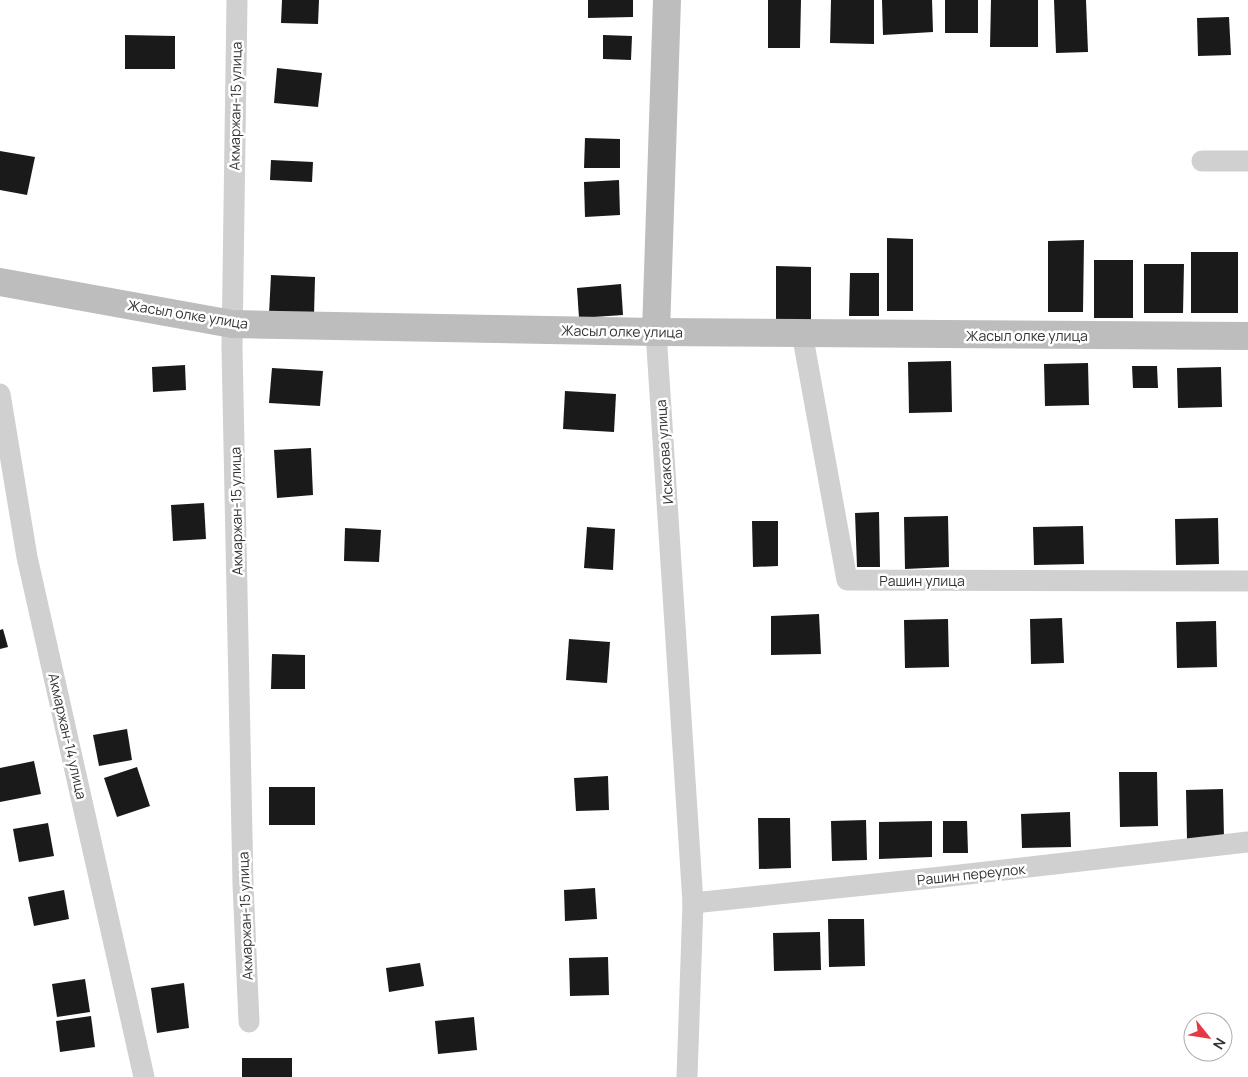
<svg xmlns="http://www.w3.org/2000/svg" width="1248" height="1077" viewBox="0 0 1248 1077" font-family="Manrope,sans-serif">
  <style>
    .building { fill: #1a1a1a }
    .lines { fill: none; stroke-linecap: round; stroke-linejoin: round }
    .street { stroke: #d0d0d0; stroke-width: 21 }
    .secondary { stroke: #bdbdbd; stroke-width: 28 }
    .labels { text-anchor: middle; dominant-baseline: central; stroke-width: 5; stroke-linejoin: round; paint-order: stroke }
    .street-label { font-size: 14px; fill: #333; stroke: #fff }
  </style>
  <rect width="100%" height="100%" fill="#fff"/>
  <g class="building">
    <polygon points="282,0 319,0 318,24 281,23"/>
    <polygon points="588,0 633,0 633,17 588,18"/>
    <polygon points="768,0 801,0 800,48 768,48"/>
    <polygon points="831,0 874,0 874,44 830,43"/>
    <polygon points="882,0 932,0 933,32 883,35"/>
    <rect x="945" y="0" width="33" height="33"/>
    <polygon points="991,0 1038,0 1038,47 990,47"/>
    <polygon points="1054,0 1086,0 1088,52 1056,53"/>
    <polygon points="1229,17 1231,55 1198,56 1197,18"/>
    <polygon points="125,35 175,36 175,69 125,69"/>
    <polygon points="603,35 632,36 631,60 603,59"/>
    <polygon points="277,68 322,73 318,107 274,103"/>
    <polygon points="585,138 620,139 620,168 584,168"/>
    <polygon points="0,151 35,157 27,195 0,190"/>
    <polygon points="271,160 313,162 312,182 270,180"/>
    <polygon points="619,180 620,215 585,217 584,182"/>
    <polygon points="887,238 913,239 913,311 887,311"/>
    <polygon points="1084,240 1083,312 1048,312 1048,241"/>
    <rect x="1191" y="252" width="47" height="61"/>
    <rect x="1094" y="260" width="39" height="58"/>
    <polygon points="1144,264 1184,264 1183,313 1144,313"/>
    <polygon points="776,266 811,267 811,321 776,321"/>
    <polygon points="850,273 879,273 879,316 849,316"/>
    <polygon points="271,275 315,277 314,315 269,314"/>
    <polygon points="621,284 623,315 579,318 577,288"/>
    <polygon points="951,361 952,412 909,413 908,362"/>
    <polygon points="1088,363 1089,405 1045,406 1044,364"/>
    <polygon points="185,365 186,390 153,392 152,367"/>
    <polygon points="1132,366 1157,366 1158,388 1133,388"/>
    <polygon points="1221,367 1222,407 1178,408 1177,368"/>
    <polygon points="272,368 323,371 320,406 269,403"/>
    <polygon points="565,391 616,394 614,432 563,429"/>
    <polygon points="311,448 313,495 277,498 274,450"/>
    <polygon points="204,503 206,539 173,541 171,505"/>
    <polygon points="879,512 880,567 857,567 855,513"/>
    <polygon points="948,516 949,567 905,569 904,517"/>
    <polygon points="1218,518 1219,564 1176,565 1175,519"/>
    <polygon points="752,521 778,521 778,566 753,567"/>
    <polygon points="1083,526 1084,564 1034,565 1033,527"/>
    <polygon points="587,527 615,529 613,570 584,568"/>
    <polygon points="345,528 381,530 379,562 344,561"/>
    <polygon points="819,614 821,654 771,655 771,616"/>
    <polygon points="1062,618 1064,663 1031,664 1030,619"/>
    <polygon points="948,619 949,667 905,668 904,620"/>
    <polygon points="1216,621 1217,667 1177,668 1176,622"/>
    <polygon points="3,629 8,647 0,649 0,630"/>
    <polygon points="569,639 610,642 607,683 566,680"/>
    <polygon points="272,654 305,655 305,689 271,689"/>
    <polygon points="127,729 132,760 99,766 93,735"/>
    <polygon points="34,761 41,794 0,802 0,768"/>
    <polygon points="137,767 150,806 117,817 104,778"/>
    <polygon points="1119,772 1157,772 1158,826 1120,827"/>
    <polygon points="608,776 609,810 576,811 574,778"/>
    <rect x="269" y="787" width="46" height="38"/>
    <polygon points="1223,789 1224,838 1187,839 1186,790"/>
    <polygon points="1070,812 1071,847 1022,848 1021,814"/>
    <polygon points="758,818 790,818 791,868 759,869"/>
    <polygon points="866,820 867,860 832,861 831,821"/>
    <polygon points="932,821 932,857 879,859 879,822"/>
    <polygon points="943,821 967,821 968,853 943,853"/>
    <polygon points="48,823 54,856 19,862 13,829"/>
    <polygon points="595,888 597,919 565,921 564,890"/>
    <polygon points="64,890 69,919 34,926 28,897"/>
    <polygon points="828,919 864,919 865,966 829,967"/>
    <polygon points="820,932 821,970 774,971 773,933"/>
    <polygon points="608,957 609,995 570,996 569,958"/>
    <polygon points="420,963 424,986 389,992 386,968"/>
    <polygon points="85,979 90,1012 57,1017 52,984"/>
    <polygon points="184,983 189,1028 157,1033 151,988"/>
    <polygon points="91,1016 95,1047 60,1052 56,1021"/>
    <polygon points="474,1017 477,1050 438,1054 435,1021"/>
    <rect x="242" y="1058" width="50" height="19"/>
  </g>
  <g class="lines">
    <g class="street">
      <polyline points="237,0 232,348 243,884 249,1022"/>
      <polyline points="1202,161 1248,161"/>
      <polyline points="656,332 693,903 687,1077"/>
      <polyline points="802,333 847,580 1248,581"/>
      <polyline points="0,394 27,557 144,1077"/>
      <polyline points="693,903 942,877 1248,842"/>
    </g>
    <g class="secondary">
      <polyline points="0,282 232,324 656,332 1248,336"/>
      <polyline points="656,332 667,0"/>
    </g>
  </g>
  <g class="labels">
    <g class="street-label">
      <text transform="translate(235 106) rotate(-89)">Акмаржан-15 улица</text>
      <text transform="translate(188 314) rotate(9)">Жасыл олке улица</text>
      <text transform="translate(622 331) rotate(1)">Жасыл олке улица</text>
      <text x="1027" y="335">Жасыл олке улица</text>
      <text transform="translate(664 452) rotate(-94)">Искакова улица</text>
      <text transform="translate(236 511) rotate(-91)">Акмаржан-15 улица</text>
      <text x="922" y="580">Рашин улица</text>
      <text transform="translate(68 736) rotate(77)">Акмаржан-14 улица</text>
      <text transform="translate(971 874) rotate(-6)">Рашин переулок</text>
      <text transform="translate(245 916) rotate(-92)">Акмаржан-15 улица</text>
    </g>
  </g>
  <g transform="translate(1208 1037) rotate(120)"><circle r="24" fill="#ffffff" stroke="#adadad"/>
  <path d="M0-4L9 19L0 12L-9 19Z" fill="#e63946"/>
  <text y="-8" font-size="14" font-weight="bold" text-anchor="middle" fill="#333333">N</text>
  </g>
</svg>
